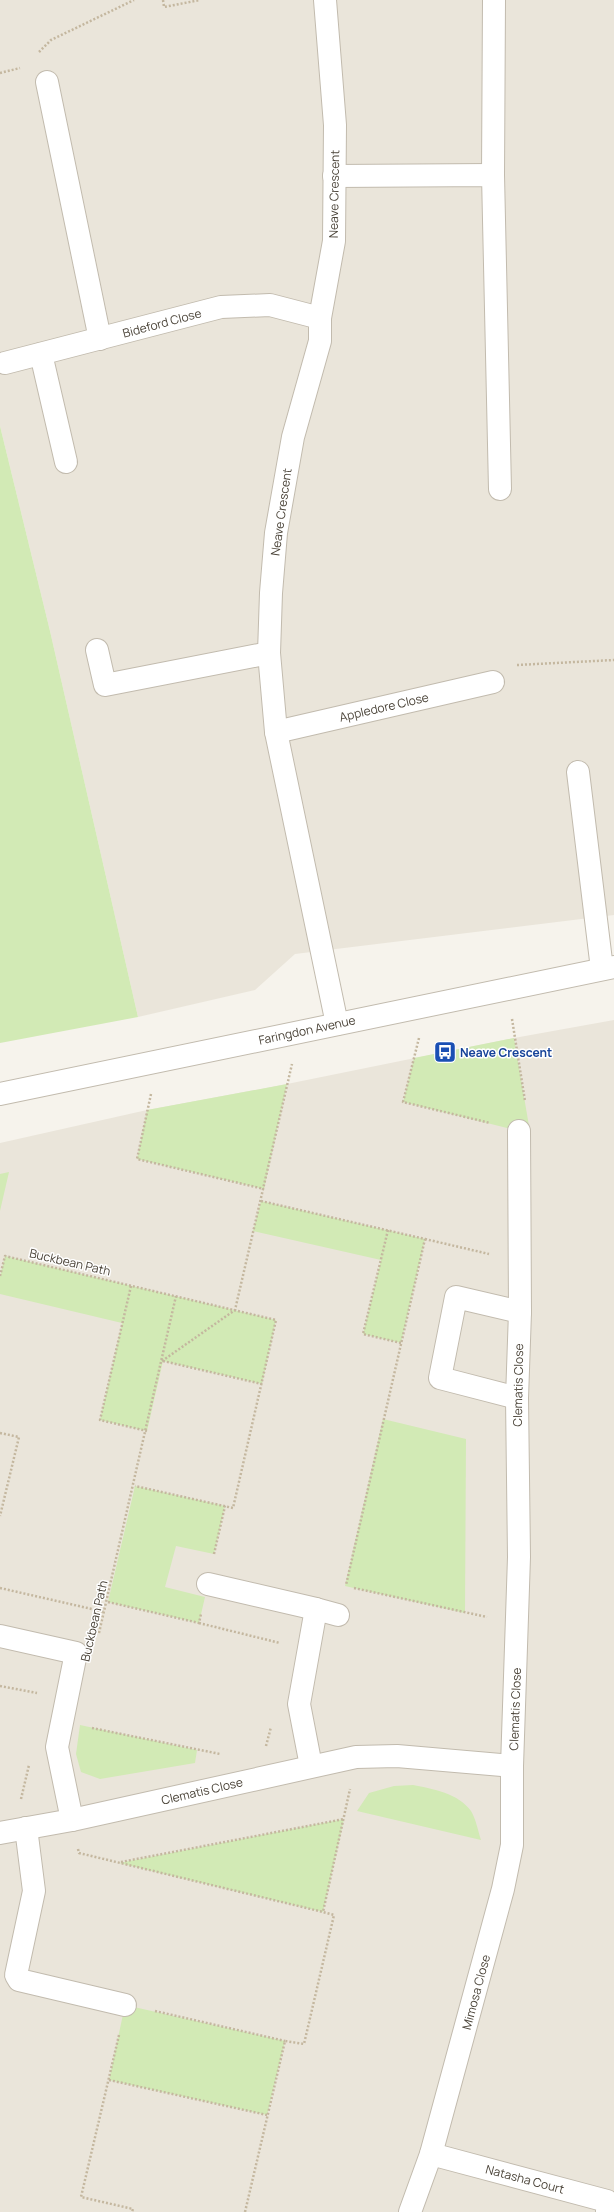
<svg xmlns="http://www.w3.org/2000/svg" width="614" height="2212" viewBox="0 0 614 2212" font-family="Manrope,sans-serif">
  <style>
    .residential { fill: #eae5da }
    .green { fill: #d2eab5 }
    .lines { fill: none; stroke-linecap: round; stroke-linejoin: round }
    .minor-casing { stroke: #c2bbae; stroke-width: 24 }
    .path { stroke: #c4b79f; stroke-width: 2.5; stroke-dasharray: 2 2; stroke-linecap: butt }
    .minor { stroke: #fff; stroke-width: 22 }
    .labels { text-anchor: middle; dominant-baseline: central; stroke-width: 3; stroke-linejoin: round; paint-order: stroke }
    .street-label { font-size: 12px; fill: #4b4439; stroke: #fff }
    .transit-label { font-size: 12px; font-weight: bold; fill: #164399; stroke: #fff; text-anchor: start }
  </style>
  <rect width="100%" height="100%" fill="#f6f3ec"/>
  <g class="residential">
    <polygon points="0,0 614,0 614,915 295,954 255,990 138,1017 50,631 0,426"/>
    <polygon points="614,1020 614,2212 0,2212 0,1143 147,1110 287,1084 514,1038"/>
  </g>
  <g class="green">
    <polygon points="0,426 50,631 138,1017 0,1043"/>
    <polygon points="514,1038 529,1126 519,1131 403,1102 414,1058"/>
    <polygon points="287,1084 264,1189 137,1159 147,1110"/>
    <polygon points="9,1172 0,1211 0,1174"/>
    <polygon points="261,1201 425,1239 401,1343 363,1334 381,1260 253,1231"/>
    <polygon points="5,1256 276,1320 262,1384 163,1361 147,1431 100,1420 122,1323 0,1294 0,1276"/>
    <polygon points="383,1419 466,1439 465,1613 345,1586"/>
    <polygon points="135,1486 225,1506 214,1554 176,1546 165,1587 205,1597 199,1623 108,1602"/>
    <polygon points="80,1725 197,1750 195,1763 100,1779 81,1772 76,1754"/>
    <path d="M413,1785c20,4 45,8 58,26 5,8 7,20 10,29l-124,-29 12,-18 25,-7z"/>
    <polygon points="344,1819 323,1912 119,1863"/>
    <polygon points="125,2005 285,2041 267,2115 109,2080"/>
  </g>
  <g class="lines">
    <g class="minor-casing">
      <g id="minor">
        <polyline points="325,0 335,125 334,241 320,318 320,341 293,437 276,533 271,593 269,653 276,732 337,1024"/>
        <polyline points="47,82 100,339"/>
        <polyline points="493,175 494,0"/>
        <polyline points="334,176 493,175 500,489"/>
        <polyline points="41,354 66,462"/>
        <polyline points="5,363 221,307 270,305 320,318"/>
        <polyline points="97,650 105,685 269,653"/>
        <polyline points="276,732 493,682"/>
        <polyline points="578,772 602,969"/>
        <polyline points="0,1094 614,967"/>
        <polyline points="517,1398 440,1378 456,1297 520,1312"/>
        <polyline points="208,1584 316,1609"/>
        <polyline points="0,1636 76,1653 57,1747 72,1820"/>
        <polyline points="311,1766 299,1704 316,1609 338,1615"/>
        <polyline points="26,1828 34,1891 16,1975 19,1980 125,2005"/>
        <polyline points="0,1833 72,1820 356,1757 397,1756 512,1766 519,1557 517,1398 520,1312 519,1131"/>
        <polyline points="431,2154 607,2201 607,2212"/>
        <polyline points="410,2212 431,2154 503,1889 512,1845 512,1766"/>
      </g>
    </g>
    <g class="path">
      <polyline points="163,0 164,7 200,0"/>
      <polyline points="39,52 51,40 134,0"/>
      <polyline points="0,73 20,68"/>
      <polyline points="517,665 614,660"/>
      <polyline points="512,1019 525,1101"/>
      <polyline points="419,1038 403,1102 490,1123"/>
      <polyline points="151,1094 137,1159 264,1189"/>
      <polyline points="261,1201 425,1239 346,1585"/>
      <polyline points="388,1230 363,1334 401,1343"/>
      <polyline points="425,1239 489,1254"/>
      <polyline points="0,1276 5,1256 276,1320 233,1508 135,1486"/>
      <polyline points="131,1286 100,1420 147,1431"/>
      <polyline points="162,1361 235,1310 292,1064"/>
      <polyline points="163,1361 262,1384"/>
      <polyline points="0,1433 19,1437 0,1516"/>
      <polyline points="214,1554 225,1506"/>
      <polyline points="0,1588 105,1612"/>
      <polyline points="354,1588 487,1617"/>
      <polyline points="108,1602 199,1623 201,1614"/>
      <polyline points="199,1623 280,1643"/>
      <polyline points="99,1633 176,1296"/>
      <polyline points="0,1686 37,1693"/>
      <polyline points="92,1728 220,1754"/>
      <polyline points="266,1746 271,1727"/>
      <polyline points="21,1799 29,1765"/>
      <polyline points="78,1849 79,1853 323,1912"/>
      <polyline points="121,1862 344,1819"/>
      <polyline points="155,2011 285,2041"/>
      <polyline points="119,2035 81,2197 133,2209 132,2212"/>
      <polyline points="109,2080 267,2115"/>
      <polyline points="245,2212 285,2041 304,2044 334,1915 323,1912 350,1789"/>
    </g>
    <use href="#minor" class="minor"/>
  </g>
  <defs>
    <g id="bus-square" transform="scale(1.15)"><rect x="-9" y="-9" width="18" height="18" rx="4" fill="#1a4fb4" stroke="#fff"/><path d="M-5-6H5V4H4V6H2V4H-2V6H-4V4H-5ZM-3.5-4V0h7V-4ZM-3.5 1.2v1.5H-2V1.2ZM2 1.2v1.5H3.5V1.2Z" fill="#fff"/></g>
  </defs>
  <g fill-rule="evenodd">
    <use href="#bus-square" x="445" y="1052"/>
  </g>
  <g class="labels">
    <g class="street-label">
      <text transform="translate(334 194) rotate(-89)">Neave Crescent</text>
      <text transform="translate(162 323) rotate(-15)">Bideford Close</text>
      <text transform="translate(281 512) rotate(-82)">Neave Crescent</text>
      <text transform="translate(384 707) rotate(-13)">Appledore Close</text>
      <text transform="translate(307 1030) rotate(-12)">Faringdon Avenue</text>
      <text transform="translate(70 1262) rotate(13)">Buckbean Path</text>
      <text transform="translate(518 1385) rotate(-89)">Clematis Close</text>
      <text transform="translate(94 1621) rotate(-77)">Buckbean Path</text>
      <text transform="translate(515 1709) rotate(-88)">Clematis Close</text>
      <text transform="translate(202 1791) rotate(-13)">Clematis Close</text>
      <text transform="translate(476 1992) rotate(-75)">Mimosa Close</text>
      <text transform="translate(525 2179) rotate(15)">Natasha Court</text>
    </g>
    <g class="transit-label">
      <text x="460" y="1052">Neave Crescent</text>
    </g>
  </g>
</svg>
